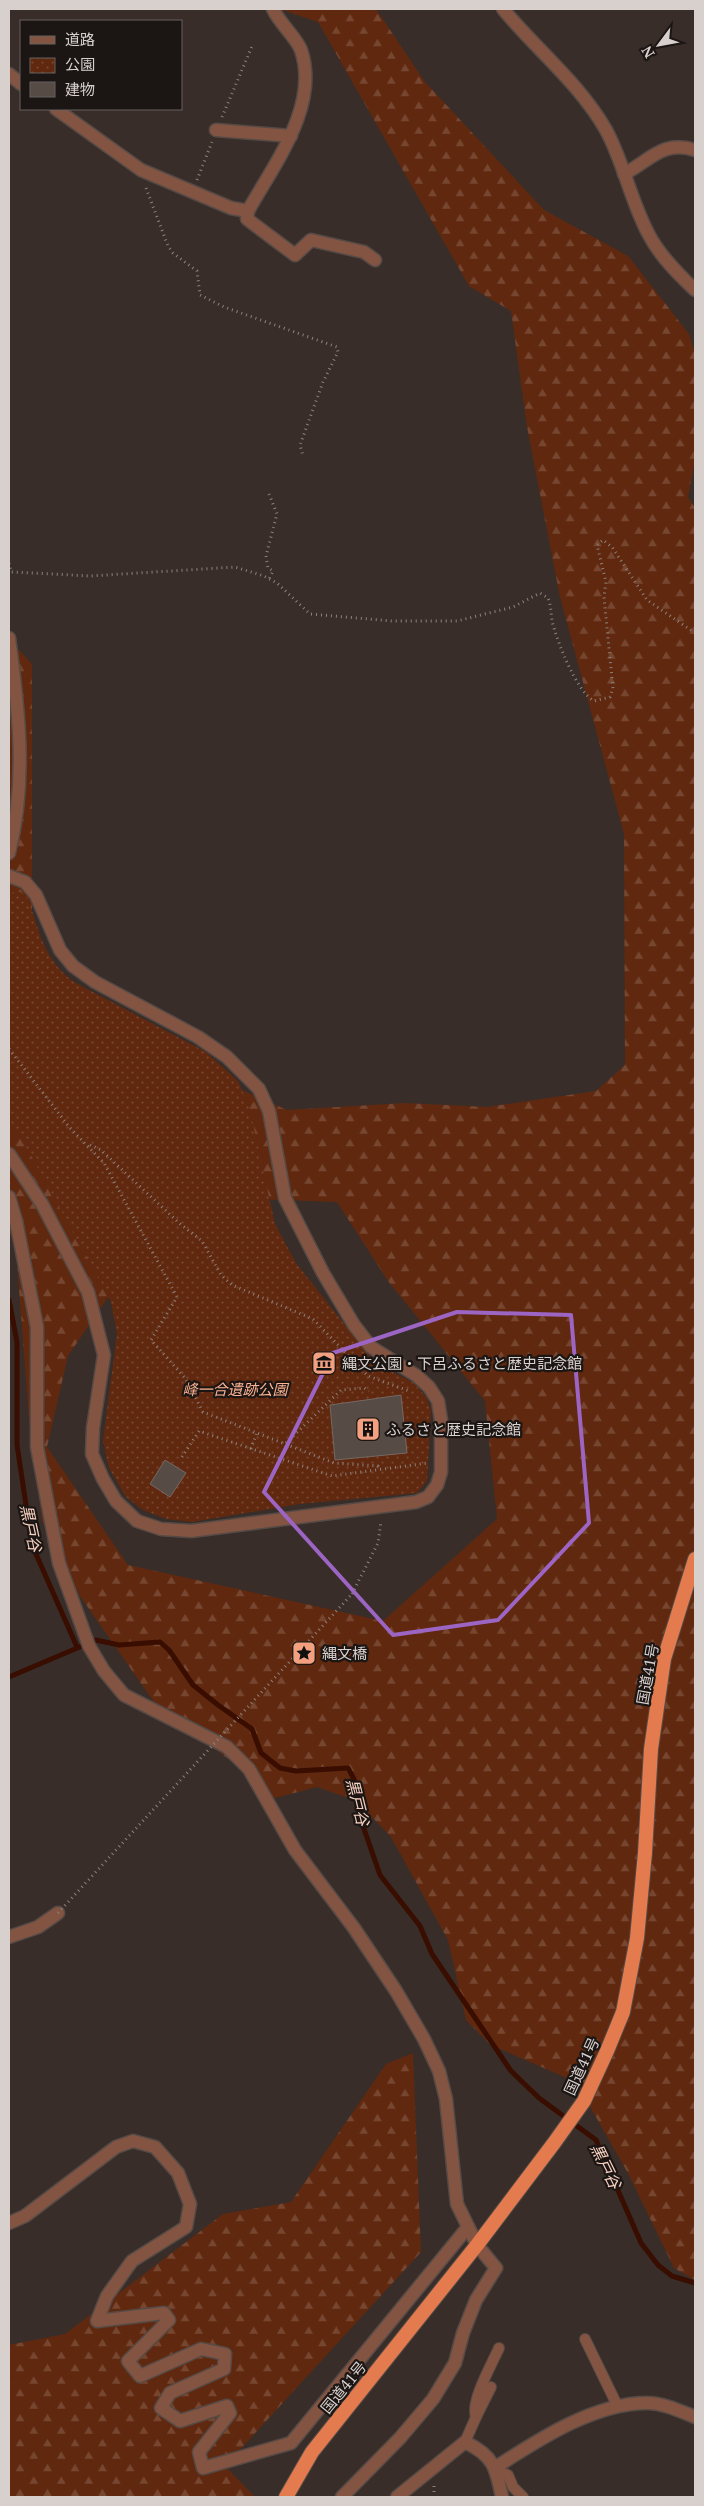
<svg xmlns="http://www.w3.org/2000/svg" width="704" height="2506" viewBox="0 0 704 2506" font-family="'Noto Serif','Noto Sans JP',serif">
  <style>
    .forest { fill: url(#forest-firs); fill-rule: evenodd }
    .park { fill: url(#park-dots) }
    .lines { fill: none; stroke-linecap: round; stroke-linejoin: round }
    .stream { stroke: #390d00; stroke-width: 5 }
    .building { fill: #574b46; stroke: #756863 }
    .service-casing { stroke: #554a46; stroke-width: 12 }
    .minor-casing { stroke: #554a46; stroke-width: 15 }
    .tertiary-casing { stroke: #554a46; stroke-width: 15 }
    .trunk-casing { stroke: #554a46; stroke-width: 16 }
    .path { stroke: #8c837f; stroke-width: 3; stroke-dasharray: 1 4; stroke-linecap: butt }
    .service { stroke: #835441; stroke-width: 10 }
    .minor { stroke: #835441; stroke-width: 12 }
    .tertiary { stroke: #835441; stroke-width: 12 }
    .trunk { stroke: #e47b4e; stroke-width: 14 }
    .path-bridge { stroke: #8c837f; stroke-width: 3; stroke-dasharray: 1 4; stroke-linecap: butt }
    .marked { fill: none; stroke: #9c65c4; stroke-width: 4; stroke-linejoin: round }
    .labels { text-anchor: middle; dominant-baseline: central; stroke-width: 4.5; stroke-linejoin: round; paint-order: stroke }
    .poi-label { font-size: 15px; fill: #d8d0cd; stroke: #1b1614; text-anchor: start }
    .park-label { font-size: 15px; font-style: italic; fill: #feb292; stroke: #1b1614 }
    .street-label { font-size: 15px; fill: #d8d0cd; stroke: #1b1614 }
    .water-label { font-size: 16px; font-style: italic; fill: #f9d1c1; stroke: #1b1614 }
  </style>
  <defs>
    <pattern id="forest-firs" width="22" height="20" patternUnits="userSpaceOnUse" patternTransform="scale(1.25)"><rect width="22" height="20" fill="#60280e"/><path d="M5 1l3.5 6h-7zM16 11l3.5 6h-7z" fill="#764630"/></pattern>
    <pattern id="park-dots" width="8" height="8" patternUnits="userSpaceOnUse" patternTransform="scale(1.25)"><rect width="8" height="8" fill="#60280e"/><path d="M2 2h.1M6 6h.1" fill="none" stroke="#764630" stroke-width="1.8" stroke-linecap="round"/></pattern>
  </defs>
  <rect width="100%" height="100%" fill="#382d28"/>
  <g class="forest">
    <path d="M279,9h97l49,73 119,128 84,46 61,78 6,20v106l-7,37 7,11v1772l-21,-12 -45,-93 -53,-93 -85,-37 -25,-25 -18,-80 -57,-103 -34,-36 -40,-14 -53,14 -25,-34 -83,-62 -76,-109 -38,-75 -13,-102 -13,-170 -7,-18v-592l23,25v283l-15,9 161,106 109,48 118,-7 82,4 109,-16 29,-26 -1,-231 -64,-237 -33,-170 -16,-116 -42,-25 -151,-264zM177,1196l160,6 51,79 97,120 12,118 -114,102 -255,-56 -81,-118 21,-91z"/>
    <polygon points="413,2053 421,2252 225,2466 255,2497 9,2497 9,2345 65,2334 223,2214 291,2202 386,2064"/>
  </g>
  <path class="park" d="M16,891l10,3c14,36 15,63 48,88l132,70 32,29 11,25 26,118 21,39 79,100 39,20 13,15 4,13 -4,70 -10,12 -117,11 -108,18 -26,-3 -23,-9 -17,-13 -17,-29 -6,-27 14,-107 -6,-32 -88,-161 -14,-15v-232z"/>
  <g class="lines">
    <g class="stream">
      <polyline points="9,1300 17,1342 17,1445 32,1545 77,1647"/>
      <polyline points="9,1677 96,1640 119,1645 160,1642 169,1650 193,1685 218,1705 252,1729 261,1753 280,1768 296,1771 348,1768 354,1779 363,1826 380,1875 420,1926 432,1954 511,2071 539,2098 596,2140 641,2243 658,2265 672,2276 695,2283"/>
    </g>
  </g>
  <g class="building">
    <polygon points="401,1395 407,1453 335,1460 330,1405"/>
    <polygon points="165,1460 186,1473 170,1497 150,1484"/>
  </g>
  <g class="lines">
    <g class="service-casing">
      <g id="service">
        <polyline points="585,2339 618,2407"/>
        <polyline points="476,2417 491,2387"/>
        <path d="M465,2442l11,-25c-6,-15 16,-53 23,-69"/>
        <polyline points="496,2470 508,2475 513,2487 523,2497"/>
      </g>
    </g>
    <g class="minor-casing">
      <g id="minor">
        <polyline points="9,74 21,84"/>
        <path d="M56,109l85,61 90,38 17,3c26,-47 72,-105 53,-161 -5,-13 -21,-26 -28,-41"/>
        <polyline points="216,130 291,136"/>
        <path d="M624,174c27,-14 38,-34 71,-24"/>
        <polyline points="248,211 247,219 295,255 311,240 364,252 375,260"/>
        <polyline points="9,876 25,882 36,895 60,950 73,966 95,982 198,1037 227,1057 259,1089 269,1111 285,1198 323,1273 354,1325 371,1347 417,1376 429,1387 438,1401 441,1420 441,1472 437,1485 428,1497 416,1502 191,1531 161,1529 137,1521 116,1501 103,1479 92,1454 93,1428 104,1355 88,1292 42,1204 9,1154"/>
        <polyline points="9,1197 16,1221 37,1327 37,1447 59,1563 89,1646 104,1671 124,1695 227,1747 249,1769 295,1850 354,1928 396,1991 424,2039 439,2071 446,2099 457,2204 477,2245 496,2268 476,2300 463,2333 455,2363 433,2399 400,2438 342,2497"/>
        <polyline points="9,1937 38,1927 58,1913"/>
        <polyline points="9,2223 25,2216 116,2147 133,2141 155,2147 178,2173 190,2204 186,2227 132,2261 107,2296 97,2321 164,2313 169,2320 128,2361 140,2376 201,2349 225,2354 224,2369 170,2393 161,2408 180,2421 227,2406 230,2413 199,2452 203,2468 291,2443 468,2227"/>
        <path d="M496,2467c42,-27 98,-64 151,-64 16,0 33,8 48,14"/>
        <path d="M397,2497l68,-55c29,14 31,26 37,55"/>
      </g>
    </g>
    <g class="tertiary-casing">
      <g id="tertiary">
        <path d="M503,9c34,41 76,74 103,121 18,33 25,72 43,105 11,21 29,39 46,55"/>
        <path d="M9,638c10,72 18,144 0,215"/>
      </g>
    </g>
    <g class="trunk-casing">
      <polyline id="trunk" points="286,2497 312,2452 477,2245 554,2143 584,2101 607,2051 623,2012 637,1938 645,1853 651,1749 664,1659 695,1559"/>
    </g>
    <g class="path">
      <polyline points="222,117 253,44"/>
      <polyline points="197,180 212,142"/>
      <polyline points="146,188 168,246 173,253 197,271 200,295 224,307 337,347 338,352 323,382 300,445 303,456"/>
      <polyline points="269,494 277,514 266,556 268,568 273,571 269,579"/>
      <path d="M9,563l2,9 79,4 145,-9 29,9 13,7 33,31 82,7h65l56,-14 27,-14 8,5c3,8 3,15 4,23 5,20 24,70 42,80l16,-4 3,-8 -9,-92 2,-15 -9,-37 6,-5 9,7 35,53 48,33"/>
      <polyline points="9,1049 70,1128 104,1163 177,1297 151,1340 185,1378 203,1412 334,1463 378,1466 378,1470"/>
      <polyline points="90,1145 101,1150 179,1223 202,1241 221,1275 232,1285 313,1319 368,1376 409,1391"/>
      <polyline points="286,1443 341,1390 364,1388 369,1391"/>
      <polyline points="251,1449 257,1432"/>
      <polyline points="182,1457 199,1431 332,1476 428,1463"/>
      <polyline points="352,1594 378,1543 381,1521"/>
      <polyline points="434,2497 434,2485"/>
    </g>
    <use href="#service" class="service"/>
    <use href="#minor" class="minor"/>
    <use href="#tertiary" class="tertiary"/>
    <use href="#trunk" class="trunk"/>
    <polyline class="path-bridge" points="58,1913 352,1594"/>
  </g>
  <path class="marked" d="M457,1312l114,3 18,208 -91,97 -105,15 -129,-143 69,-139z"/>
  <defs>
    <g id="museum-square" transform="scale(1.25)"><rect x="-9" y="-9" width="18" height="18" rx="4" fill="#f2a07f" stroke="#1b1614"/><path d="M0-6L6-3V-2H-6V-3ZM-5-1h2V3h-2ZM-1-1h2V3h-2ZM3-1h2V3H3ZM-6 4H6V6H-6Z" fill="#111"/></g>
    <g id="building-square" transform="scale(1.25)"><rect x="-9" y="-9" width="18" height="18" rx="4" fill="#f2a07f" stroke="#1b1614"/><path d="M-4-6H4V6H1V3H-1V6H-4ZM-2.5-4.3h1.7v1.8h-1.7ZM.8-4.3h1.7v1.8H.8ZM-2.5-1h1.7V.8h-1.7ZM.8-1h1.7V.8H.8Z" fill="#111"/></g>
    <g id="sight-square" transform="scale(1.25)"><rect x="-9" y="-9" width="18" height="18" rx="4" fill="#f2a07f" stroke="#1b1614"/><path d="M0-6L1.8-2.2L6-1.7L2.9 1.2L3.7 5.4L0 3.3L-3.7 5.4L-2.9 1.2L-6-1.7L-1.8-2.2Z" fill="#111"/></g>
  </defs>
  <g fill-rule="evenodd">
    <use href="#museum-square" x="324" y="1363"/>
    <use href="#building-square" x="368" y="1429"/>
    <use href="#sight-square" x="304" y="1653"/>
  </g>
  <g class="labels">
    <g class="poi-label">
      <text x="342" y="1363">縄文公園・下呂ふるさと歴史記念館</text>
      <text x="386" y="1429">ふるさと歴史記念館</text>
      <text x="322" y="1653">縄文橋</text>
    </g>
    <g class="park-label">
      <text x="235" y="1389">峰一合遺跡公園</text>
    </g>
    <g class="street-label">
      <text transform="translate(647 1674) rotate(-80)">国道41号</text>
      <text transform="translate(581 2066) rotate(-65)">国道41号</text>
      <text transform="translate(343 2387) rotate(-51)">国道41号</text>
    </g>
    <g class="water-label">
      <text transform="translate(31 1528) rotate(78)">黒戸谷</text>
      <text transform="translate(358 1802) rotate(76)">黒戸谷</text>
      <text transform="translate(606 2166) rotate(64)">黒戸谷</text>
    </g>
  </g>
  <rect width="704" height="2506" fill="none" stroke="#d8d0cd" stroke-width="20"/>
  <rect x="20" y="20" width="162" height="90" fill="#1b1614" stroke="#67605e"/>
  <rect x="30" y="36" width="25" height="8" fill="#835441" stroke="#67605e"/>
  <text x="65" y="45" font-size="15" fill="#d8d0cd">道路</text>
  <rect x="30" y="58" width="25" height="15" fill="url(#park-dots)" stroke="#67605e"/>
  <text x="65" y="70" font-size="15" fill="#d8d0cd">公園</text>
  <rect x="30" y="82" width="25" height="15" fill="#574b46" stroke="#67605e"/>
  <text x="65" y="95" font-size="15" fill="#d8d0cd">建物</text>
  <g transform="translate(659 45) rotate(238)" stroke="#1b1614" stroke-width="4" paint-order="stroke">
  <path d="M0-4L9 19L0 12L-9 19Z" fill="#d8d0cd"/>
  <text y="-8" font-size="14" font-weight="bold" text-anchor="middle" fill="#d8d0cd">N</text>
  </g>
</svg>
